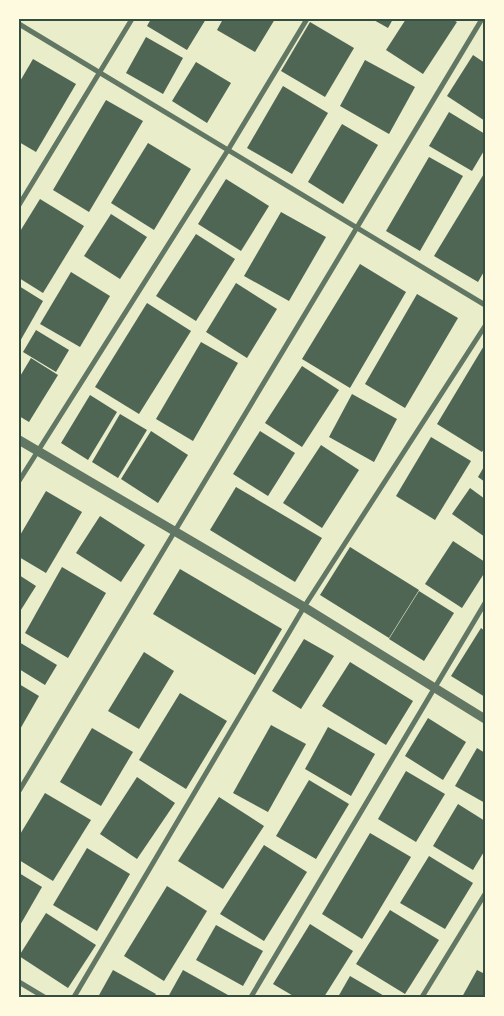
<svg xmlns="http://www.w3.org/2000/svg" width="504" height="1016" viewBox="0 0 504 1016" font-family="'Golos Text',sans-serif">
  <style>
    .building { fill: #4f6655 }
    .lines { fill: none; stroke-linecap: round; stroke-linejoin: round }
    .minor { stroke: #617663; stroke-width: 5 }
    .tertiary { stroke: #617663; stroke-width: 9 }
    .neatline { fill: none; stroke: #344e41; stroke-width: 2 }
  </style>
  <rect width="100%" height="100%" fill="#e9edc9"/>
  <g class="building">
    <polygon points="151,19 206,19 187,50 147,26"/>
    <polygon points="223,19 275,19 255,52 217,30"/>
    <polygon points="372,19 393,19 388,28"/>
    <polygon points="406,19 451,19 457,22 423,74 386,50"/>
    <polygon points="310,22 354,48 325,97 281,71"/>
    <polygon points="146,37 183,58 163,94 126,73"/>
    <polygon points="473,55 485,63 485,121 447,96"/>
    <polygon points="33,59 76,84 36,152 19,142 19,83"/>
    <polygon points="365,60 415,87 389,134 340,106"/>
    <polygon points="196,62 231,83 207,123 172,101"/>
    <polygon points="283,86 328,113 292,174 247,148"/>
    <polygon points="106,100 143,121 89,212 53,190"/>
    <polygon points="449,112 485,134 485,149 472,171 429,146"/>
    <polygon points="342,124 378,145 343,204 308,182"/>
    <polygon points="148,143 191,169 154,230 111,203"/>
    <polygon points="429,157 463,176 420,251 386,231"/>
    <polygon points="485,172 485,270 478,282 434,256"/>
    <polygon points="226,179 269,206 241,251 198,224"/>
    <polygon points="40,199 84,226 43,293 19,278 19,233"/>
    <polygon points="281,212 326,237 289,301 244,276"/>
    <polygon points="111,214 147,237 120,279 84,256"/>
    <polygon points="196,234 235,259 196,321 156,296"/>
    <polygon points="360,264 406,292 350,388 302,359"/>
    <polygon points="71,272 110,296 80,347 40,324"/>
    <polygon points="236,283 277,309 247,358 206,332"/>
    <polygon points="19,286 43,301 19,343"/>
    <polygon points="417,294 458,318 405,408 365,384"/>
    <polygon points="147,303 191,331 139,414 95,387"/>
    <polygon points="36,330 69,350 56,372 23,352"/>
    <polygon points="201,342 238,363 193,441 156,419"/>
    <polygon points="485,344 485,447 482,452 437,424"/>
    <polygon points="31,358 58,375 29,422 19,416 19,378"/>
    <polygon points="302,366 339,390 302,447 265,423"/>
    <polygon points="352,394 397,419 374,462 329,437"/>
    <polygon points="90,395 117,412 88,460 61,443"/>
    <polygon points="120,414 147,430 118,478 92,462"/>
    <polygon points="151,431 188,455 158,503 121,479"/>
    <polygon points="260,431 295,453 268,496 233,474"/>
    <polygon points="431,437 471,461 435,520 396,496"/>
    <polygon points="321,445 359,470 322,528 283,503"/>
    <polygon points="485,465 485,482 478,477"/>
    <polygon points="236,487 322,538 295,582 210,530"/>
    <polygon points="470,488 485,499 485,537 452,514"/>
    <polygon points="46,491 82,512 46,573 19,557 19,537"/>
    <polygon points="100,516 145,545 121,582 76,553"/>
    <polygon points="453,541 485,562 485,572 462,608 425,584"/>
    <polygon points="350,547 419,590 389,638 320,595"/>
    <polygon points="62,567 106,593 68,658 25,633"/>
    <polygon points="180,569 282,629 255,675 153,614"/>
    <polygon points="19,575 36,586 19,613"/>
    <polygon points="419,591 454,613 424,661 389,639"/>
    <polygon points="481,628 485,631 485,697 451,676"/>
    <polygon points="304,639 334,656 301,709 272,691"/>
    <polygon points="19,642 57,665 45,685 19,669"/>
    <polygon points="144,652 174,671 139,729 108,711"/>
    <polygon points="350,662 413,701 386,745 322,706"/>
    <polygon points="19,684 39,696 19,731"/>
    <polygon points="180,693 227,721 186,789 139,760"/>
    <polygon points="428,718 466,742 443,780 405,756"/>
    <polygon points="271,725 306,744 268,812 233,793"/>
    <polygon points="328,727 375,754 351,796 305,769"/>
    <polygon points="92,728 133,752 101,806 60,782"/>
    <polygon points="477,748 485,753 485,803 455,786"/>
    <polygon points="406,771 445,794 416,842 378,819"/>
    <polygon points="137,777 175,803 137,859 100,834"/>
    <polygon points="309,780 349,804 316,859 276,836"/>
    <polygon points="45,793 91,820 53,881 19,860 19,836"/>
    <polygon points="219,797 264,826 223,889 178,861"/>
    <polygon points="458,804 485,821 485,850 473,870 433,846"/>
    <polygon points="370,833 411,857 362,939 322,914"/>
    <polygon points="264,845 307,872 264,941 220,914"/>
    <polygon points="87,848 130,874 97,931 53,905"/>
    <polygon points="429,856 473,883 445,929 400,903"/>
    <polygon points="19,873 42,887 19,927"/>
    <polygon points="167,886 207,911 164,981 124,956"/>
    <polygon points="390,910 439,940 405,994 356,964"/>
    <polygon points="46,913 96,945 68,988 19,956"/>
    <polygon points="310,924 353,951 324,997 295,997 273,984"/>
    <polygon points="216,925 263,951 243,986 196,960"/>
    <polygon points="113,970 156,994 154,997 98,997"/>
    <polygon points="183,970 228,995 227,997 168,997"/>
    <polygon points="477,970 485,974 485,997 462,997"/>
    <polygon points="350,976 386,997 338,997"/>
  </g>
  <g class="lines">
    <g class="minor">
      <polyline points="19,24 485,305"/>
      <polyline points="19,205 132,19"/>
      <polyline points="19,481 228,150 307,19"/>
      <polyline points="19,791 482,19"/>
      <polyline points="19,982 44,997"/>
      <polyline points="74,997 304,607 485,326"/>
      <polyline points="251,997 485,603"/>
      <polyline points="422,997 485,894"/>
    </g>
    <polyline class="tertiary" points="19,440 304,607 485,719"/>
  </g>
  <rect width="504" height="1016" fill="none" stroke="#fefae0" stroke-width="40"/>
  <rect x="20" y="20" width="464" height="976" class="neatline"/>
</svg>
